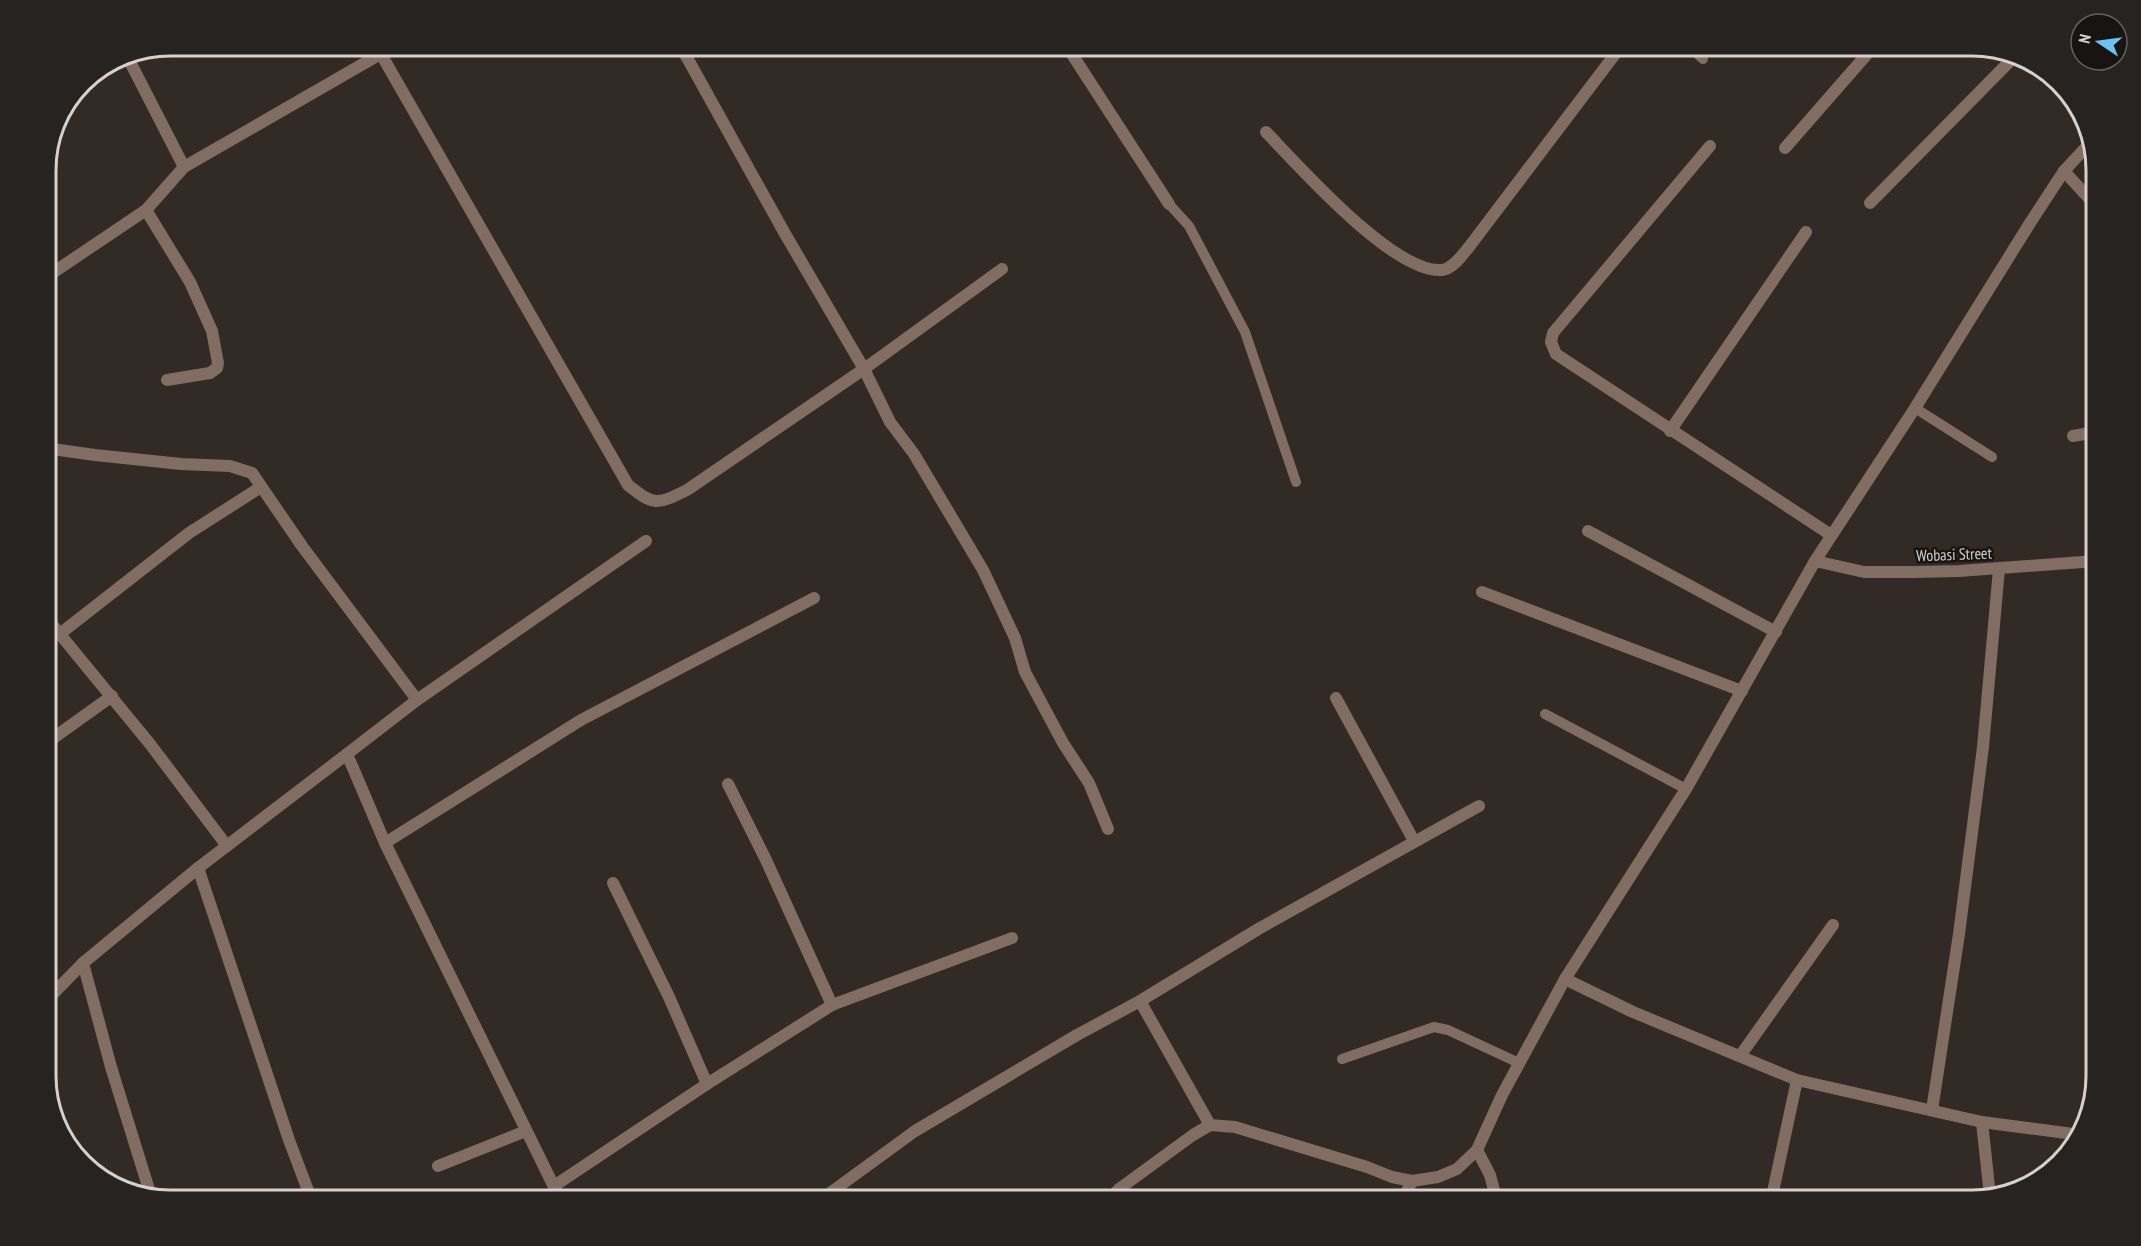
<svg xmlns="http://www.w3.org/2000/svg" width="2141" height="1246" viewBox="0 0 2141 1246" font-family="'PT Sans Narrow',sans-serif">
  <style>
    .lines { fill: none; stroke-linecap: round; stroke-linejoin: round }
    .service { stroke: #816d61; stroke-width: 10 }
    .minor { stroke: #816d61; stroke-width: 12 }
    .labels { text-anchor: middle; dominant-baseline: central; stroke-width: 5; stroke-linejoin: round; paint-order: stroke }
    .street-label { font-size: 16px; fill: #d6d1ce; stroke: #171411 }
    .rim { fill: none; stroke: #d6d1ce; stroke-width: 3 }
  </style>
  <rect width="100%" height="100%" fill="#322a25"/>
  <g class="lines">
    <g class="service">
      <polyline points="1688,45 1703,59"/>
      <polyline points="1169,204 1189,226 1245,332 1296,482"/>
      <polyline points="1915,408 1992,457"/>
      <polyline points="1545,714 1686,789"/>
      <polyline points="1342,1059 1434,1027 1448,1030 1519,1063"/>
    </g>
    <g class="minor">
      <polyline points="680,45 784,232 864,369 890,422 914,454 983,570 1015,638 1025,672 1063,743 1089,783 1108,829"/>
      <polyline points="1066,45 1169,204"/>
      <polyline points="126,54 184,167"/>
      <path d="M381,54l247,431c26,21 29,20 59,5l177,-121 138,-100"/>
      <path d="M1266,132c33,34 128,142 176,138 11,-1 20,-15 27,-23l153,-202"/>
      <polyline points="1710,146 1553,333 1551,342 1556,354 1831,535"/>
      <polyline points="1785,148 1875,45"/>
      <polyline points="2064,171 2096,206"/>
      <polyline points="1870,203 2015,56"/>
      <polyline points="146,210 190,282 212,331 218,363 217,368 210,373 167,380"/>
      <polyline points="45,278 146,210 184,167 396,45"/>
      <polyline points="1670,431 1806,232"/>
      <polyline points="2073,436 2096,432"/>
      <polyline points="45,448 95,455 181,464 230,466 252,473 302,546 417,700"/>
      <polyline points="1588,531 1776,632"/>
      <polyline points="1815,561 1864,572 1914,572 1959,571 2096,561"/>
      <polyline points="1482,592 1742,691"/>
      <polyline points="45,616 150,744 227,846"/>
      <polyline points="61,633 189,533 261,487"/>
      <polyline points="1336,698 1414,841"/>
      <polyline points="45,744 112,696"/>
      <polyline points="347,754 385,843 561,1201"/>
      <polyline points="728,784 766,860 832,1005"/>
      <polyline points="385,843 581,720 814,598"/>
      <polyline points="198,868 289,1140 312,1201"/>
      <polyline points="613,883 669,997 707,1084"/>
      <polyline points="83,963 111,1067 151,1196"/>
      <polyline points="1565,979 1633,1012 1797,1080 1982,1122 2081,1135"/>
      <polyline points="1140,1001 1210,1125"/>
      <polyline points="45,1002 83,963 198,868 347,754 417,700 646,541"/>
      <polyline points="1740,1056 1833,925"/>
      <polyline points="1932,1110 1959,934 1983,747 1999,569"/>
      <polyline points="1982,1122 1990,1196"/>
      <polyline points="1477,1150 1490,1175 1497,1201"/>
      <polyline points="438,1166 526,1131"/>
      <polyline points="554,1186 707,1084 832,1005 1012,938"/>
      <polyline points="819,1201 915,1131 1077,1035 1140,1001 1260,928 1479,806"/>
      <polyline points="1108,1201 1119,1189 1193,1135 1210,1125 1235,1127 1367,1167 1392,1177 1412,1181 1438,1177 1457,1169 1477,1150 1502,1095 1565,979 1686,789 1815,561 1915,408 2030,223 2064,171 2090,143"/>
      <polyline points="1402,1201 1412,1181"/>
      <polyline points="1771,1201 1797,1080"/>
    </g>
  </g>
  <g class="labels">
    <g class="street-label">
      <text transform="translate(1954 554) rotate(-2)">Wobasi Street</text>
    </g>
  </g>
  <path d="M0 0H2141V1246H0ZM170 56H1972A114 114 0 0 1 2086 170V1076A114 114 0 0 1 1972 1190H170A114 114 0 0 1 56 1076V170A114 114 0 0 1 170 56Z" fill="#262320" fill-rule="evenodd"/>
  <path class="rim" d="M170 56H1972A114 114 0 0 1 2086 170V1076A114 114 0 0 1 1972 1190H170A114 114 0 0 1 56 1076V170A114 114 0 0 1 170 56Z"/>
  <g transform="translate(2099 42) rotate(283)"><circle r="28" fill="#171411" stroke="#63605d" stroke-width="1.5"/>
  <path d="M0-4.5L10 22L0 15L-10 22Z" fill="#6bc3f2"/>
  <text y="-9" font-size="16" font-weight="bold" text-anchor="middle" fill="#d6d1ce">N</text>
  </g>
</svg>
